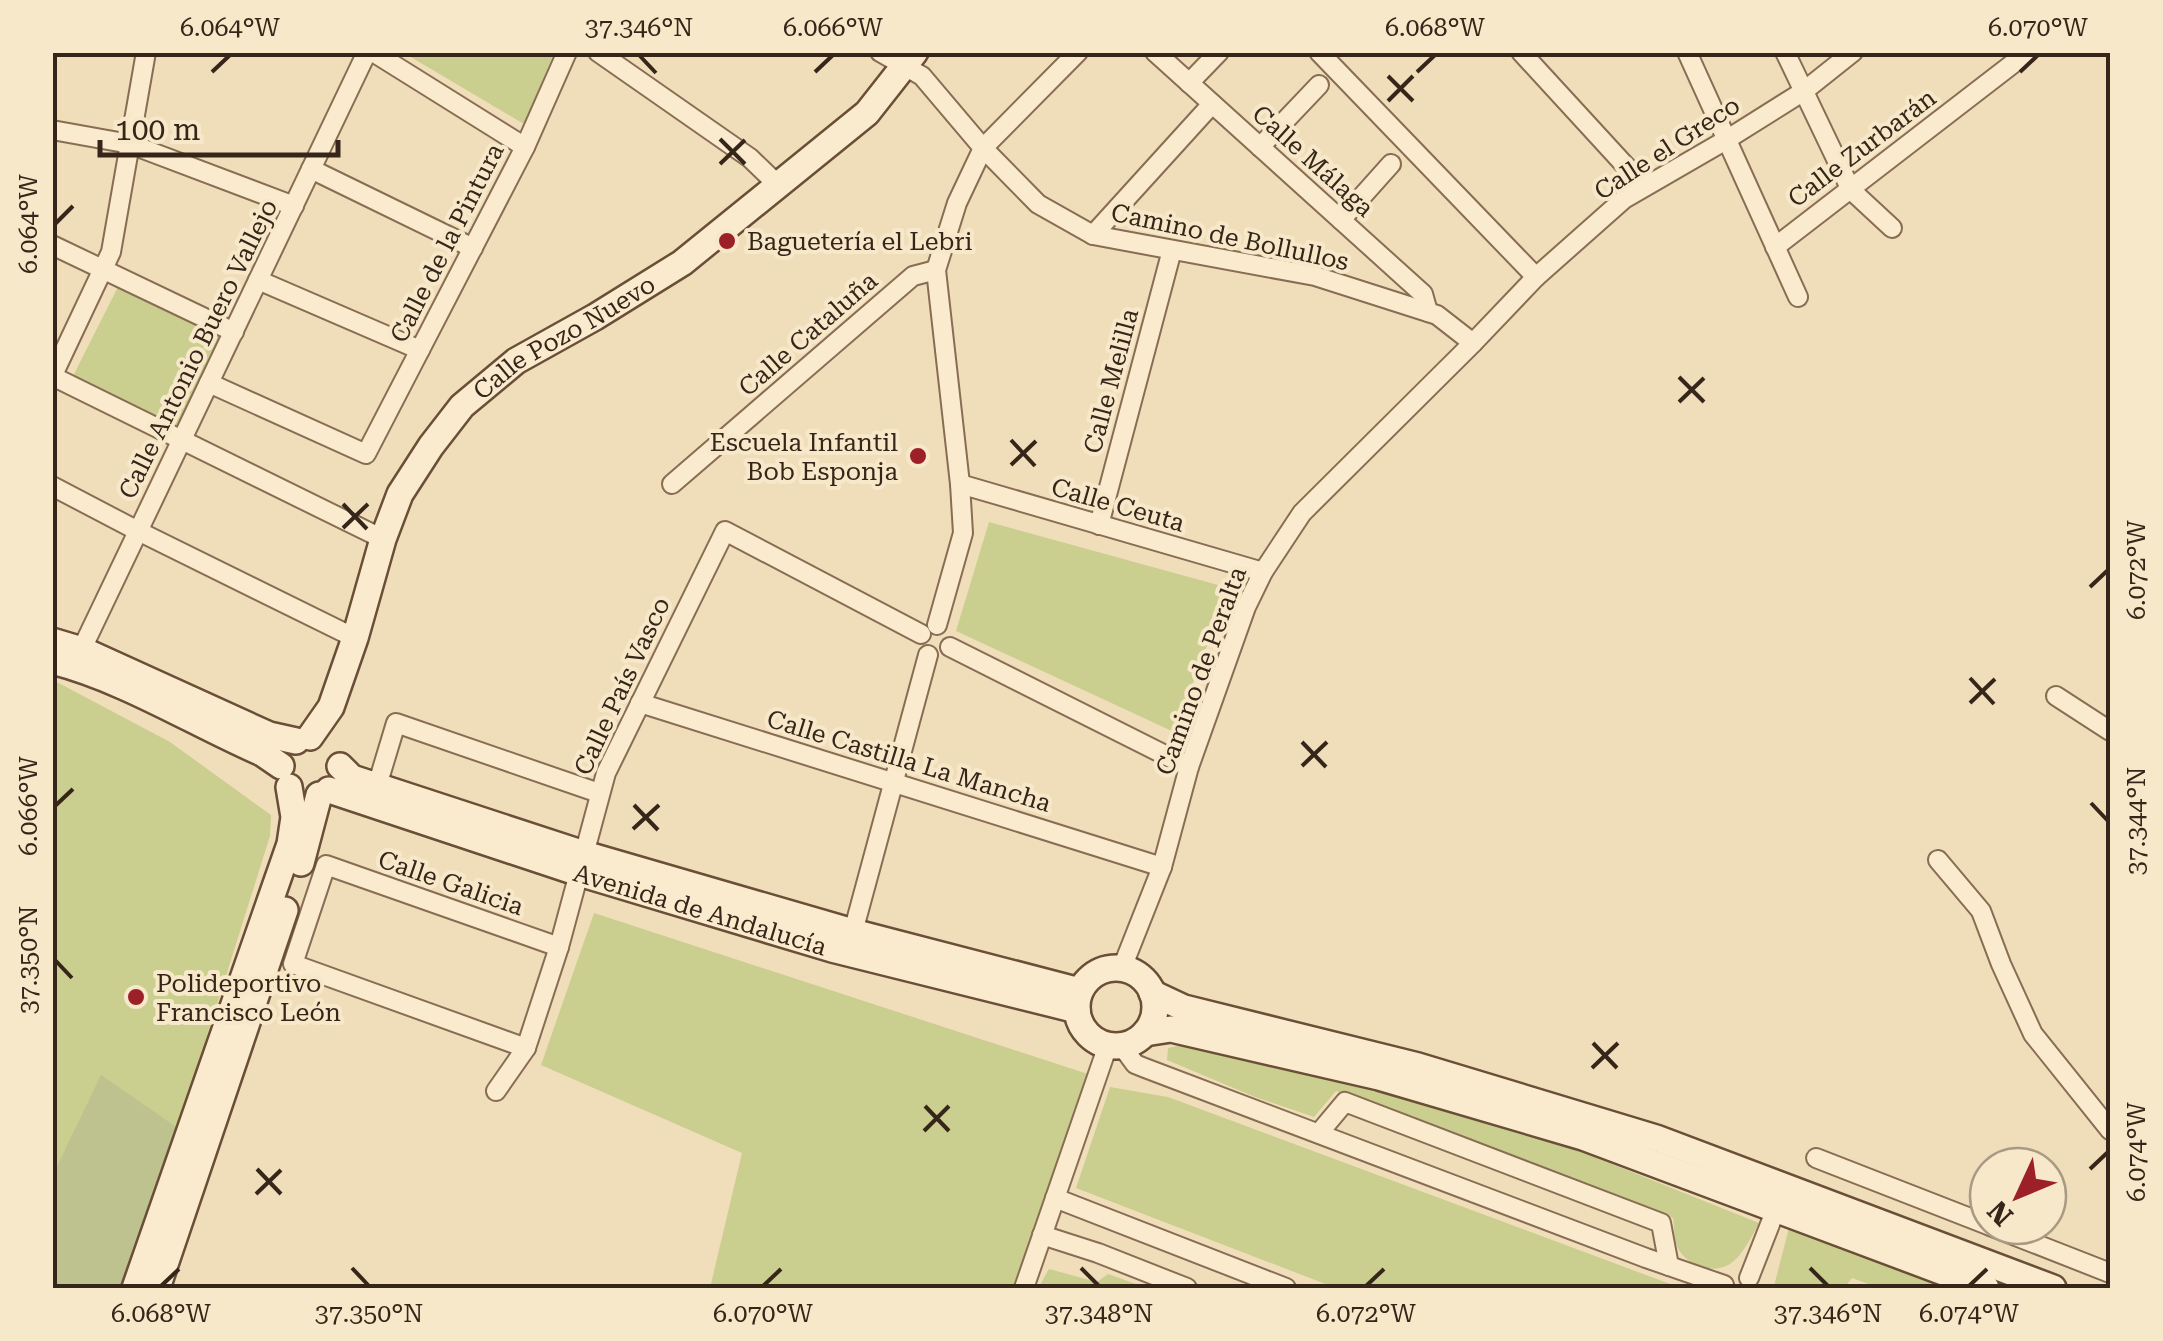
<svg xmlns="http://www.w3.org/2000/svg" width="2163" height="1341" viewBox="0 0 2163 1341" font-family="'Roboto Serif',serif">
  <style>
    .green { fill: #cace8e }
    .cemetery { fill: #bec28f }
    .lines { fill: none; stroke-linecap: round; stroke-linejoin: round }
    .street-casing { stroke: #886d54; stroke-width: 22 }
    .secondary-casing { stroke: #6a4e37; stroke-width: 30 }
    .street { stroke: #fbebce; stroke-width: 18 }
    .secondary { stroke: #fbebce; stroke-width: 25 }
    .ticks { fill: none; stroke: #36261a; stroke-width: 4 }
    .poi-dot { fill: #9b2027; stroke: #f7e8ca; stroke-width: 4 }
    .labels { text-anchor: middle; dominant-baseline: central; stroke-width: 8; stroke-linejoin: round; paint-order: stroke }
    .street-label { font-size: 25px; fill: #36261a; stroke: #f7e8ca }
    .poi-label { font-size: 25px; fill: #36261a; stroke: #f7e8ca; text-anchor: start }
    .neatline { fill: none; stroke: #36261a; stroke-width: 4 }
    .ticks-label { font-size: 25px; text-anchor: middle; fill: #36261a }
  </style>
  <rect width="100%" height="100%" fill="#f0deba"/>
  <g class="green">
    <polygon points="404,53 554,53 524,124"/>
    <polygon points="121,281 220,338 178,427 72,378"/>
    <polygon points="989,522 1229,588 1174,732 956,631"/>
    <polygon points="53,680 170,742 271,815 270,836 178,1128 101,1076 53,1177"/>
    <polygon points="594,913 1097,1077 1024,1288 710,1288 742,1153 541,1065"/>
    <path d="M1186,1044l174,40 197,58 202,81c-7,13 -16,32 -29,41 -19,12 -48,0 -54,-21 -2,-8 -2,-18 -3,-25l-337,-127 -22,26 -59,-20 -88,-37 1,-12z"/>
    <polygon points="1110,1087 1168,1097 1681,1288 1336,1288 1076,1188"/>
    <polygon points="1789,1228 1804,1234 1950,1288 1879,1288 1852,1278 1844,1288 1776,1288 1774,1286"/>
    <polygon points="1049,1269 1097,1282 1108,1274 1147,1288 1045,1288 1040,1285"/>
  </g>
  <polygon class="cemetery" points="101,1075 178,1128 122,1288 58,1288 53,1286 52,1177"/>
  <g class="lines">
    <g class="street-casing">
      <g id="street">
        <polyline points="373,52 525,147"/>
        <polyline points="598,52 750,158 778,185"/>
        <polyline points="880,52 922,76 983,148 1038,204 1093,235 1315,276 1437,315 1473,343 1536,277 1624,199 1726,140 1804,91 1853,52"/>
        <polyline points="1155,52 1423,294 1428,312"/>
        <polyline points="1319,52 1536,277"/>
        <polyline points="1521,52 1644,186"/>
        <polyline points="1687,52 1798,297"/>
        <polyline points="1785,52 1851,190 1892,228"/>
        <polyline points="1189,83 1219,52"/>
        <polyline points="52,130 130,144 294,206"/>
        <polyline points="1260,147 1319,85"/>
        <polyline points="311,169 473,248"/>
        <polyline points="1341,220 1391,164"/>
        <polyline points="1093,235 1212,104"/>
        <polyline points="52,245 234,332"/>
        <polyline points="1775,247 2028,52"/>
        <polyline points="258,280 420,350"/>
        <polyline points="52,376 383,539"/>
        <polyline points="52,377 111,252 146,52"/>
        <polyline points="209,383 366,454 525,147 567,52"/>
        <polyline points="672,484 913,276 936,270"/>
        <polyline points="960,484 1263,572"/>
        <polyline points="52,486 138,531 355,638"/>
        <polyline points="1099,525 1172,250"/>
        <polyline points="937,625 963,533 960,484 936,270 957,203 983,148 1078,52"/>
        <polyline points="950,647 1189,767"/>
        <polyline points="78,657 367,52"/>
        <polyline points="2056,696 2110,731"/>
        <polyline points="640,703 1162,867"/>
        <polyline points="377,786 396,723 599,793"/>
        <polyline points="1938,860 1981,911 2001,964 2033,1034 2110,1130"/>
        <polyline points="853,932 928,655"/>
        <polyline points="1122,968 1162,867 1189,767 1246,607 1263,572 1302,513 1473,343"/>
        <polyline points="1121,1045 1135,1064 1145,1068 1646,1258 1724,1285"/>
        <polyline points="526,1048 293,964 326,865 559,947"/>
        <polyline points="496,1091 526,1048 559,947 606,773 725,531 921,634"/>
        <polyline points="1319,1133 1345,1102 1661,1223 1669,1266"/>
        <polyline points="1816,1158 1988,1225"/>
        <polyline points="1055,1198 1286,1288"/>
        <polyline points="1990,1226 2110,1273"/>
        <polyline points="1042,1235 1098,1253 1187,1288"/>
        <polyline points="1749,1278 1776,1209"/>
        <polyline points="1024,1288 1108,1045"/>
      </g>
    </g>
    <g class="secondary-casing">
      <g id="secondary">
        <polyline points="52,641 82,650 269,735 296,741"/>
        <path d="M52,661c74,19 141,62 210,92l19,13"/>
        <path id="s1" d="M310,737l21,-30 24,-69 28,-99 17,-45 31,-48 31,-40 54,-45 79,-44 87,-54 185,-150 48,-61"/>
        <polyline points="340,766 352,778 584,854 853,932 1080,991"/>
        <path id="s2" d="M329,790l250,83 253,76 245,61"/>
        <polyline points="301,863 319,795"/>
        <circle cx="1116" cy="1007" r="39"/>
        <polyline points="1152,993 1184,1008 1418,1066 1656,1138 2053,1288"/>
        <polyline points="1145,1033 1171,1029 1379,1077 1583,1137 1986,1288"/>
        <polyline points="135,1288 290,844 294,817 289,787"/>
        <polyline points="157,1288 285,910"/>
      </g>
    </g>
    <use href="#street" class="street"/>
    <use href="#secondary" class="secondary"/>
  </g>
  <path class="ticks" d="M639,55l17,18M212,72l18,-17M815,72l18,-17M1417,72l18,-17M2020,72l18,-17M1388,76l25,25M1388,101l25,-25M720,139l25,25M720,164l25,-24M55,224l18,-18M1679,377l25,25M1679,402l25,-24M1011,440l24,26M1011,465l25,-24M343,504l24,25M343,528l25,-24M2090,587l18,-17M1970,678l24,26M1970,703l25,-24M1302,742l24,25M1302,766l25,-24M2091,803l17,18M634,805l24,25M55,806l18,-17M633,829l26,-24M55,960l17,18M1593,1043l24,25M1592,1068l26,-25M925,1106l24,25M924,1131l25,-25M257,1169l24,25M2090,1169l18,-17M256,1194l25,-24M352,1268l17,18M1081,1268l18,18M1810,1268l18,18M161,1286l18,-17M763,1286l18,-17M1366,1286l18,-17M1969,1286l18,-17"/>
  <g class="poi-dot">
    <circle cx="727" cy="241" r="10"/>
    <circle cx="918" cy="456" r="10"/>
    <circle cx="136" cy="997" r="10"/>
  </g>
  <g class="labels">
    <g class="street-label">
      <text transform="translate(1667 148) rotate(-33)">Calle el Greco</text>
      <text transform="translate(1862 148) rotate(-37)">Calle Zurbarán</text>
      <text transform="translate(1313 161) rotate(42)">Calle Málaga</text>
      <text transform="translate(1230 237) rotate(12)">Camino de Bollullos</text>
      <text transform="translate(447 243) rotate(-63)">Calle de la Pintura</text>
      <text transform="translate(808 334) rotate(-41)">Calle Cataluña</text>
      <text stroke="none"><textPath href="#s1" startOffset="492">Calle Pozo Nuevo</textPath></text>
      <text transform="translate(198 349) rotate(-64)">Calle Antonio Buero Vallejo</text>
      <text transform="translate(1111 381) rotate(-75)">Calle Melilla</text>
      <text transform="translate(1118 505) rotate(16)">Calle Ceuta</text>
      <text transform="translate(1201 671) rotate(-70)">Camino de Peralta</text>
      <text transform="translate(622 686) rotate(-65)">Calle País Vasco</text>
      <text transform="translate(909 761) rotate(17)">Calle Castilla La Mancha</text>
      <text transform="translate(451 883) rotate(19)">Calle Galicia</text>
      <text stroke="none"><textPath href="#s2" startOffset="390">Avenida de Andalucía</textPath></text>
    </g>
    <g class="poi-label">
      <text x="747" y="241">Baguetería el Lebri</text>
      <text x="898" y="442" text-anchor="end">Escuela Infantil<tspan x="898" dy="29">Bob Esponja</tspan></text>
      <text x="156" y="983">Polideportivo<tspan x="156" dy="29">Francisco León</tspan></text>
    </g>
  </g>
  <rect width="2163" height="1341" fill="none" stroke="#f7e8ca" stroke-width="110"/>
  <g transform="translate(2018 1196) rotate(226)"><circle r="48" fill="#f7e8ca" stroke="#aa9a84" stroke-width="2.5"/>
  <path d="M0-8L18 38L0 25L-18 38Z" fill="#9b2027"/>
  <text y="-15" font-size="28" font-weight="bold" text-anchor="middle" fill="#36261a">N</text>
  </g>
  <path d="M100 140v15h238v-15" fill="none" stroke="#36261a" stroke-width="5"/>
  <text x="115" y="140" font-size="30" fill="#36261a" stroke="#f7e8ca" stroke-width="8" paint-order="stroke">100 m</text>
  <rect x="55" y="55" width="2053" height="1231" class="neatline"/>
  <g class="ticks-label">
    <text x="230" y="36">6.064°W</text>
    <text x="639" y="36">37.346°N</text>
    <text x="833" y="36">6.066°W</text>
    <text x="1435" y="36">6.068°W</text>
    <text x="2038" y="36">6.070°W</text>
    <text transform="translate(28 224) rotate(-90)" y="9">6.064°W</text>
    <text transform="translate(2136 570) rotate(-90)" y="9">6.072°W</text>
    <text transform="translate(28 806) rotate(-90)" y="9">6.066°W</text>
    <text transform="translate(2136 821) rotate(-90)" y="9">37.344°N</text>
    <text transform="translate(28 960) rotate(-90)" y="9">37.350°N</text>
    <text transform="translate(2136 1152) rotate(-90)" y="9">6.074°W</text>
    <text x="161" y="1322">6.068°W</text>
    <text x="369" y="1322">37.350°N</text>
    <text x="763" y="1322">6.070°W</text>
    <text x="1099" y="1322">37.348°N</text>
    <text x="1366" y="1322">6.072°W</text>
    <text x="1828" y="1322">37.346°N</text>
    <text x="1969" y="1322">6.074°W</text>
  </g>
</svg>
